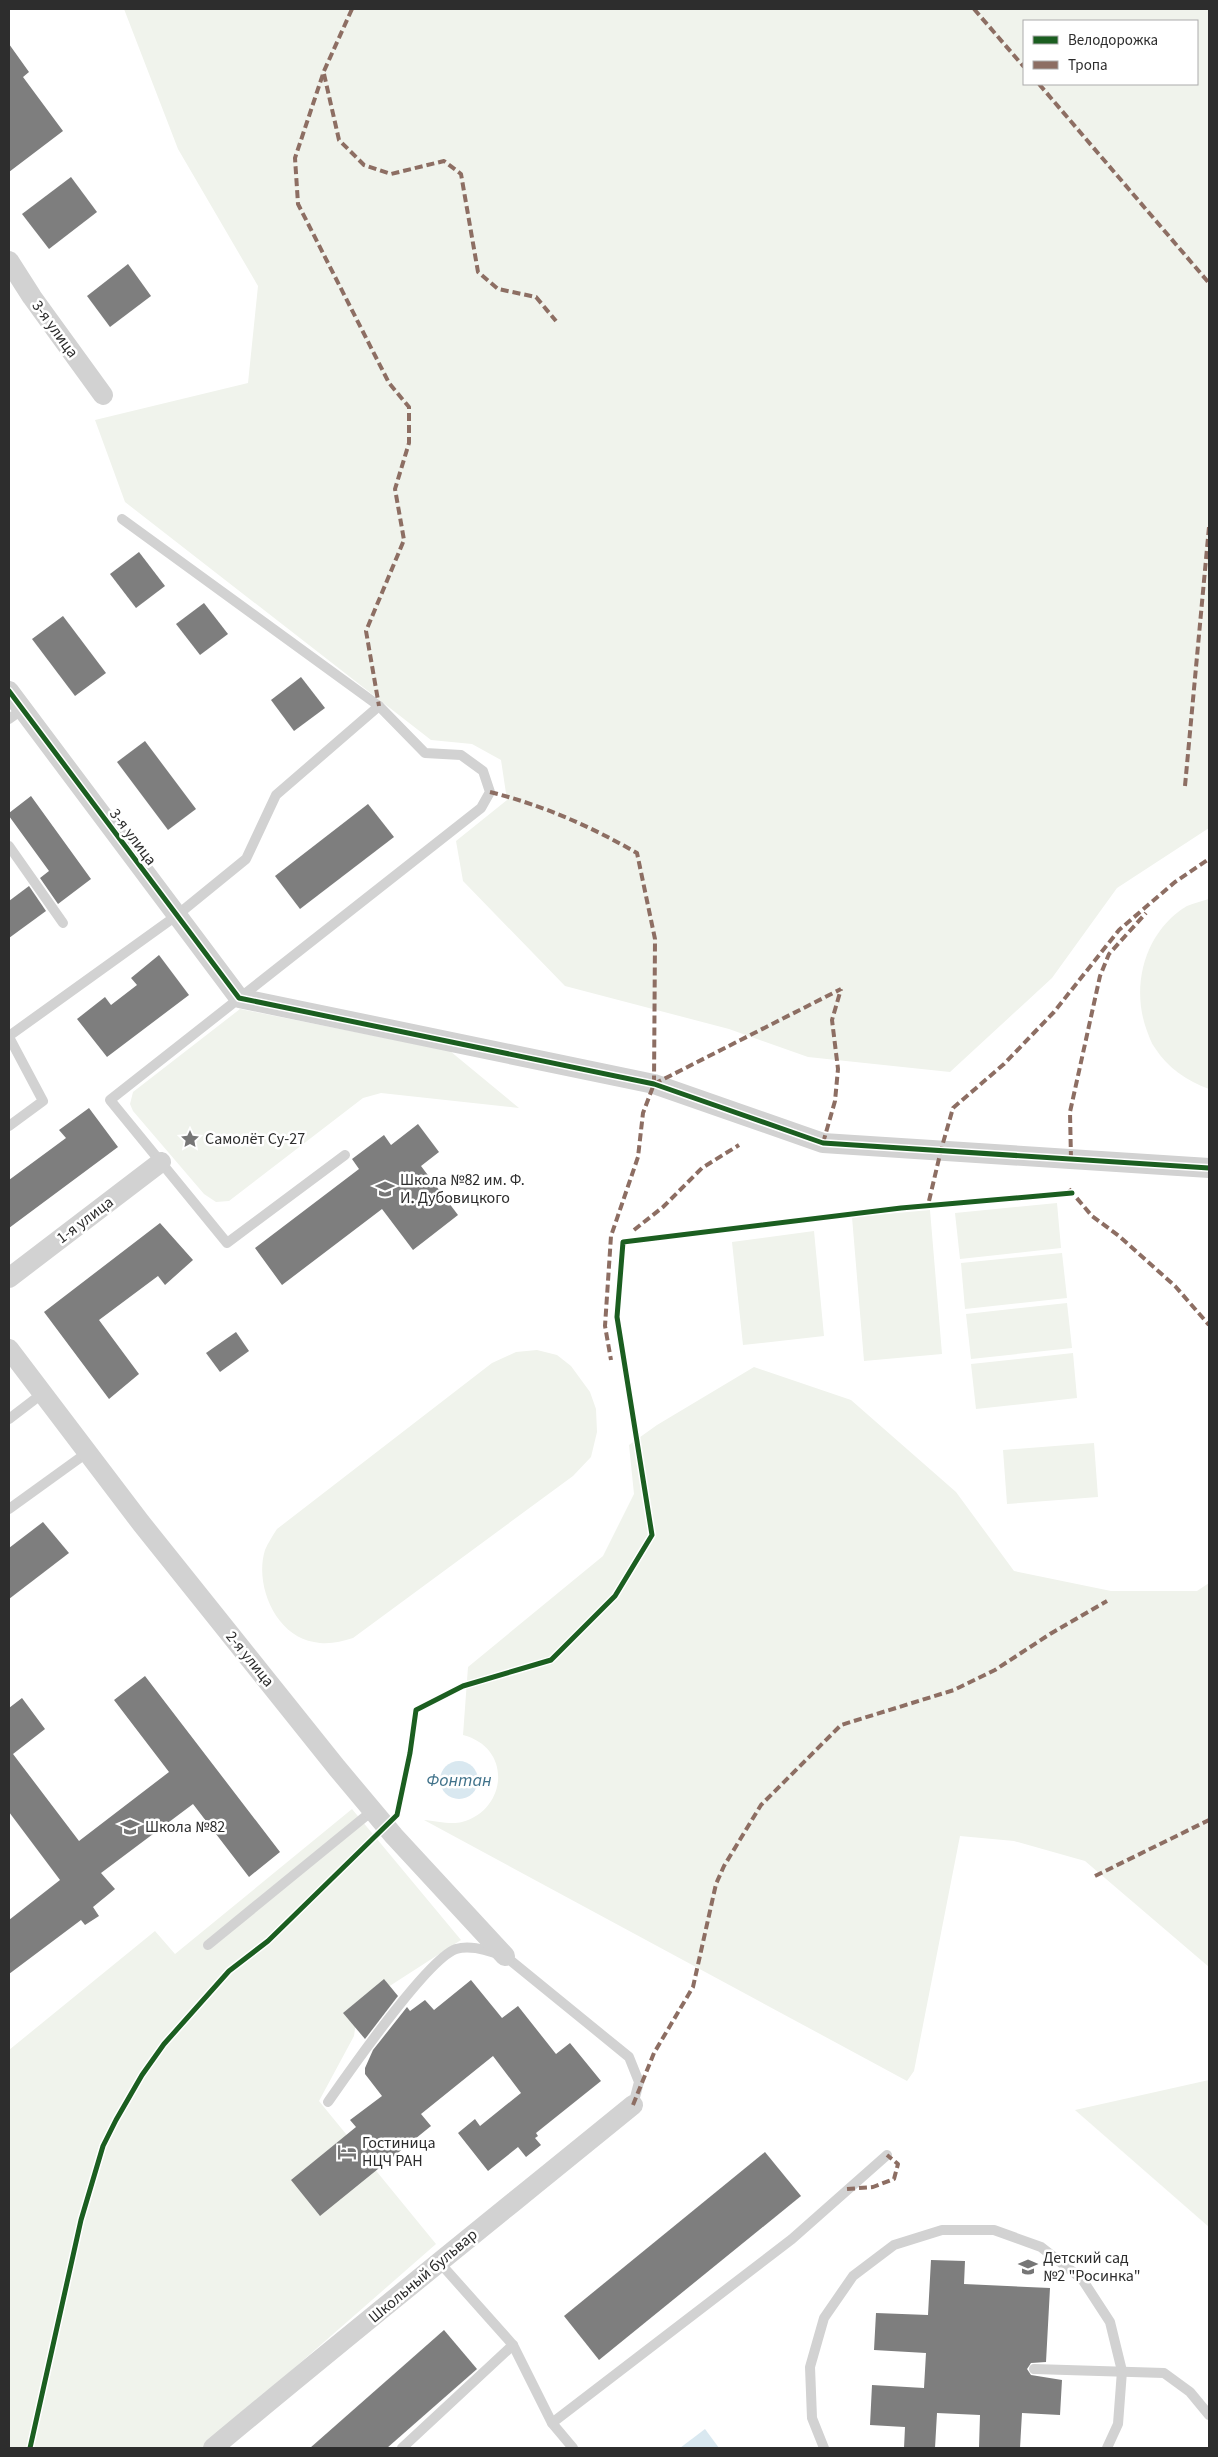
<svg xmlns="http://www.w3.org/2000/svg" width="1218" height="2457" viewBox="0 0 1218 2457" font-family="'Source Sans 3',sans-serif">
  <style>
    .green { fill: #f0f3ec; fill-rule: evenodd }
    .water { fill: #d9e8f0 }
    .building { fill: #7e7e7e }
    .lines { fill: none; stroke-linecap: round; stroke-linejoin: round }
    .service { stroke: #d2d2d2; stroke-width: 10 }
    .minor { stroke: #d2d2d2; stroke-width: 20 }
    .quiet { stroke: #8d6e63; stroke-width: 4; stroke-dasharray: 8 4; stroke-linecap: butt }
    .cycleway-casing { stroke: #fff; stroke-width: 8 }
    .cycleway { stroke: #1b5e20; stroke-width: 5 }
    .labels { text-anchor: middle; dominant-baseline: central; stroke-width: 5; stroke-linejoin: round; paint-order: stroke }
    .street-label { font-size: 16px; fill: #2d2d2d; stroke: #fff }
    .poi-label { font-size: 16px; fill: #2d2d2d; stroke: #fff; text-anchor: start }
    .water-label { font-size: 18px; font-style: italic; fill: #40728a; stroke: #fff }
  </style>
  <rect width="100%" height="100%" fill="#fff"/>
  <g class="green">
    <path d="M124,9h1085v819l-92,60 -65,90 -102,94 -142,-15 -79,-28 -164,-43 -102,-105 -7,-40 51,-41 -6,-40 -29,-16 -41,-4 -306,-238 -30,-82 153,-37 10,-97 -80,-137zM1024,21h173v63h-173z"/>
    <path d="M1209,899v190c-22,-8 -41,-21 -54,-41 -4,-5 -6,-12 -8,-17 -17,-45 -2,-100 40,-125 7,-3 15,-5 22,-7z"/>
    <polygon points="240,1009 450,1051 519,1108 381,1093 363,1098 229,1201 216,1202 204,1194 133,1111 130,1104 133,1092"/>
    <polygon points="1057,1203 1061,1248 960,1259 955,1213"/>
    <polygon points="930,1210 942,1354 864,1361 852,1217"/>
    <polygon points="814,1231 824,1336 743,1345 732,1242"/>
    <polygon points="1062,1253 1067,1298 965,1309 961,1263"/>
    <polygon points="1067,1303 1072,1348 971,1359 966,1314"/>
    <path d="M537,1350l20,5 14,11 19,26 6,17 1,23 -6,25 -18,19 -220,162c-13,4 -25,7 -39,4 -38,-6 -60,-57 -49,-92 3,-7 8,-15 12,-21l215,-166 24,-11z"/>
    <polygon points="1073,1353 1077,1398 976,1409 971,1364"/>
    <path d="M754,1367l97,33 105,92 58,79 97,20h86l12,-8v384l-124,-106 -71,-20 -54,-5 -46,235 -7,10 -483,-261c11,1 28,5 38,2 45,-12 51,-74 1,-87l5,-68 135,-111 31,-62 -5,-49 28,-20z"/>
    <polygon points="1094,1443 1098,1497 1007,1504 1003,1450"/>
    <polygon points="352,1809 461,1940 385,1989 357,2015 354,2036 319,2101 436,2244 203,2448 9,2448 9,2050 155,1931 175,1954"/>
    <polygon points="1209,2080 1209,2227 1075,2110"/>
  </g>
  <g class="water">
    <circle cx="459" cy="1780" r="19"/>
    <polygon points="705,2429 719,2448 680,2448"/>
  </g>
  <g class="building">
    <polygon points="9,44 29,72 23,77 63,131 9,172"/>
    <polygon points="71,177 97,212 49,249 22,214"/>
    <polygon points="128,264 151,296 110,327 87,296"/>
    <polygon points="139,552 165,586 136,608 110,574"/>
    <polygon points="204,603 228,634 200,655 176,624"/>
    <polygon points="63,616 106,673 75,696 32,639"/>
    <polygon points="301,677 325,708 294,731 271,700"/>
    <polygon points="145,741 196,809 168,830 117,762"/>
    <polygon points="31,796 91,879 58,904 40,878 49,871 9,816 9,813"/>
    <polygon points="368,804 394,837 300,909 275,876"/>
    <polygon points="29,886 46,911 9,938 9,901"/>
    <polygon points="159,955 189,995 107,1057 77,1019 105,997 111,1005 137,985 131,978"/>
    <polygon points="89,1108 118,1147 9,1228 9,1180 66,1138 59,1130"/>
    <polygon points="418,1124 439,1152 421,1166 458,1215 413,1250 382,1209 282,1285 255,1248 359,1169 352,1159 384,1135 391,1145"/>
    <polygon points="160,1223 193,1260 165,1285 158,1276 99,1320 139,1374 109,1399 44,1312"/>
    <polygon points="236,1332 249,1351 220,1372 206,1353"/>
    <polygon points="43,1522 69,1553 9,1599 9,1548"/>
    <polygon points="145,1676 280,1852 249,1877 193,1804 101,1873 115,1889 93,1907 99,1916 85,1925 81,1920 9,1974 9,1920 60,1880 9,1812 9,1708 22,1698 45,1729 13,1754 79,1841 169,1772 114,1700"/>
    <polygon points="384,1979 398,1996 365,2039 343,2013"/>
    <polygon points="471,1980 502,2018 518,2006 556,2054 570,2043 601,2081 536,2133 538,2136 535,2138 541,2145 526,2157 518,2147 488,2171 458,2133 475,2119 480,2126 521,2093 493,2056 421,2114 431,2126 320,2216 291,2180 356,2127 350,2120 382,2096 365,2074 365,2068 373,2050 407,2007 410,2011 425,2000 434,2010"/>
    <polygon points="765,2152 801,2196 599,2360 564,2316"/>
    <polygon points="931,2260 965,2261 964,2284 1050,2288 1046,2362 1031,2363 1027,2369 1031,2375 1062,2380 1060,2415 1022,2413 1020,2448 979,2448 980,2415 937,2413 935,2448 904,2448 905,2427 870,2425 872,2385 924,2388 926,2353 874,2350 876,2313 928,2315"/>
    <polygon points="444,2330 477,2369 387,2448 310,2448"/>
  </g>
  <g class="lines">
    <g class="service">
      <polyline points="122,519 379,706 425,753 461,755 483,771 490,792 481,808 110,1100 227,1243 345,1155"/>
      <polyline points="9,719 23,709"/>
      <polyline points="9,846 63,923"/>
      <polyline points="9,1036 176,916 246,859 276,795 379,706"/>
      <polyline points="9,1037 43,1101 9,1126"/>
      <polyline points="9,1419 43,1393"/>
      <polyline points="9,1509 88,1452"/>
      <polyline points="208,1945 372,1811"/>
      <path d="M328,2102c21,-30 99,-143 128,-153 16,-5 34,3 49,7l124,101 10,25 -6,23"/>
      <polyline points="440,2263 513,2345 552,2423 573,2448"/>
      <polyline points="1034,2369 1164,2373 1190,2392 1209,2415"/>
      <polyline points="552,2423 792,2239 887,2155"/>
      <polyline points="402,2448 513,2345"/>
      <polyline points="824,2448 812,2418 810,2367 824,2318 853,2276 894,2245 942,2230 994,2230 1041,2247 1082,2279 1110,2322 1122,2371 1118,2424 1107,2448"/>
    </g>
    <g class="minor">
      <polyline points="9,261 32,297 103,395"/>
      <polyline points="9,691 239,998 654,1084 823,1143 1209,1168"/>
      <polyline points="9,1278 161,1162"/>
      <polyline points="9,1349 141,1523 337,1768 394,1836 505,1956"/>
      <path d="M213,2448c139,-116 280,-229 420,-343"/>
    </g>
    <g class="quiet">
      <polyline points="352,9 324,71 295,158 298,204 389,383 409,407 409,443 395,489 404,540 366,631 379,706"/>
      <polyline points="974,9 1024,67"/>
      <polyline points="324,74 339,140 364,165 391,174 444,161 461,174 478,272 498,289 536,297 556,321"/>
      <polyline points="1039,84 1209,283"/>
      <polyline points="1185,786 1209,527"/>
      <path d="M490,792c52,13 100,34 147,61l18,86 -1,145 -11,29 -5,44 -27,79 -6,90 6,34"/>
      <polyline points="654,1084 841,989"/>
      <polyline points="823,1143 835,1101 838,1069 832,1020 841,989"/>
      <polyline points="1071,1159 1070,1112 1100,976 1109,954 1146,913"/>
      <polyline points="1069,1189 1092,1216 1119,1236 1175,1286 1209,1325"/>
      <polyline points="929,1201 941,1150 953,1108 1004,1064 1054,1012 1119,930 1175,882 1209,859"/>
      <polyline points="634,1230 663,1207 702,1168 739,1145"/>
      <polyline points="1095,1876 1209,1820"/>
      <polyline points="633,2105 654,2053 693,1987 716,1884 724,1866 761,1805 841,1725 954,1690 995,1670 1050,1634 1107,1601"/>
      <polyline points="847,2189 873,2187 894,2179 898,2164 887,2155"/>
    </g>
    <g class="cycleway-casing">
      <g id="cycleway">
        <polyline points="9,691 239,998 654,1084 823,1143 1209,1168"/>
        <polyline points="30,2448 81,2220 103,2146 116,2120 142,2075 164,2044 229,1971 268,1941 397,1815 410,1753 416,1710 463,1686 551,1660 615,1596 652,1535 617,1317 623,1242 901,1208 1072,1193"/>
      </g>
    </g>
    <use href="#cycleway" class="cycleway"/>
  </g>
  <defs>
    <g id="sight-bare" transform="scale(1.5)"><path d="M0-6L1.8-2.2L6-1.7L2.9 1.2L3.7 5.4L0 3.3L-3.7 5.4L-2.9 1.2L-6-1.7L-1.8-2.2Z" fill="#767676" stroke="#fff" stroke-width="2.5" paint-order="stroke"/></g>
    <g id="school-bare" transform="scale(1.5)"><path d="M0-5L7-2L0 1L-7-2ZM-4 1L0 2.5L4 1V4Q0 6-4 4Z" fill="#767676" stroke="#fff" stroke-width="2.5" paint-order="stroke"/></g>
    <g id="hotel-bare" transform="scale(1.5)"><path d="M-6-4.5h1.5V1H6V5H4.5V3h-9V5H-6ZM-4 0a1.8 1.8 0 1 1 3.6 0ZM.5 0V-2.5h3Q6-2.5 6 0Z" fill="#767676" stroke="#fff" stroke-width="2.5" paint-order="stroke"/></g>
  </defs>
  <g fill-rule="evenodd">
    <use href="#sight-bare" x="190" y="1139"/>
    <use href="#school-bare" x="385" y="1189"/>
    <use href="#school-bare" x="130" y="1827"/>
    <use href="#hotel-bare" x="347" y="2152"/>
    <use href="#school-bare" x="1028" y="2267"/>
  </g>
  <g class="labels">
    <g class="street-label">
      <text transform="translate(55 329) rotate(54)">3-я улица</text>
      <text transform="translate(133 837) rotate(53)">3-я улица</text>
      <text transform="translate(85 1220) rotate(-37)">1-я улица</text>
      <text transform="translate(250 1659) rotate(51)">2-я улица</text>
      <text transform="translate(423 2276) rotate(-40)">Школьный бульвар</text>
    </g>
    <g class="poi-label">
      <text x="205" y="1139">Самолёт Су-27</text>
      <text x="400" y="1180">Школа №82 им. Ф.<tspan x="400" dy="18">И. Дубовицкого</tspan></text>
      <text x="145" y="1827">Школа №82</text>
      <text x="362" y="2143">Гостиница<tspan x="362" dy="18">НЦЧ РАН</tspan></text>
      <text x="1043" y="2258">Детский сад<tspan x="1043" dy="18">№2 "Росинка"</tspan></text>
    </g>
    <g class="water-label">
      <text x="459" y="1780">Фонтан</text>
    </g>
  </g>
  <rect width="1218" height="2457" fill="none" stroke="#2d2d2d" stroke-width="20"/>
  <rect x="1023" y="20" width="175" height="65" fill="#ffffff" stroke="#ababab"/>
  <rect x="1033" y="36" width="25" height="8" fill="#1b5e20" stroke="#ababab"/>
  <text x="1068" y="45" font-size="15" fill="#2d2d2d">Велодорожка</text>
  <rect x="1033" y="61" width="25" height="8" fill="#8d6e63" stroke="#ababab"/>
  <text x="1068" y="70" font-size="15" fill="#2d2d2d">Тропа</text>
</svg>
